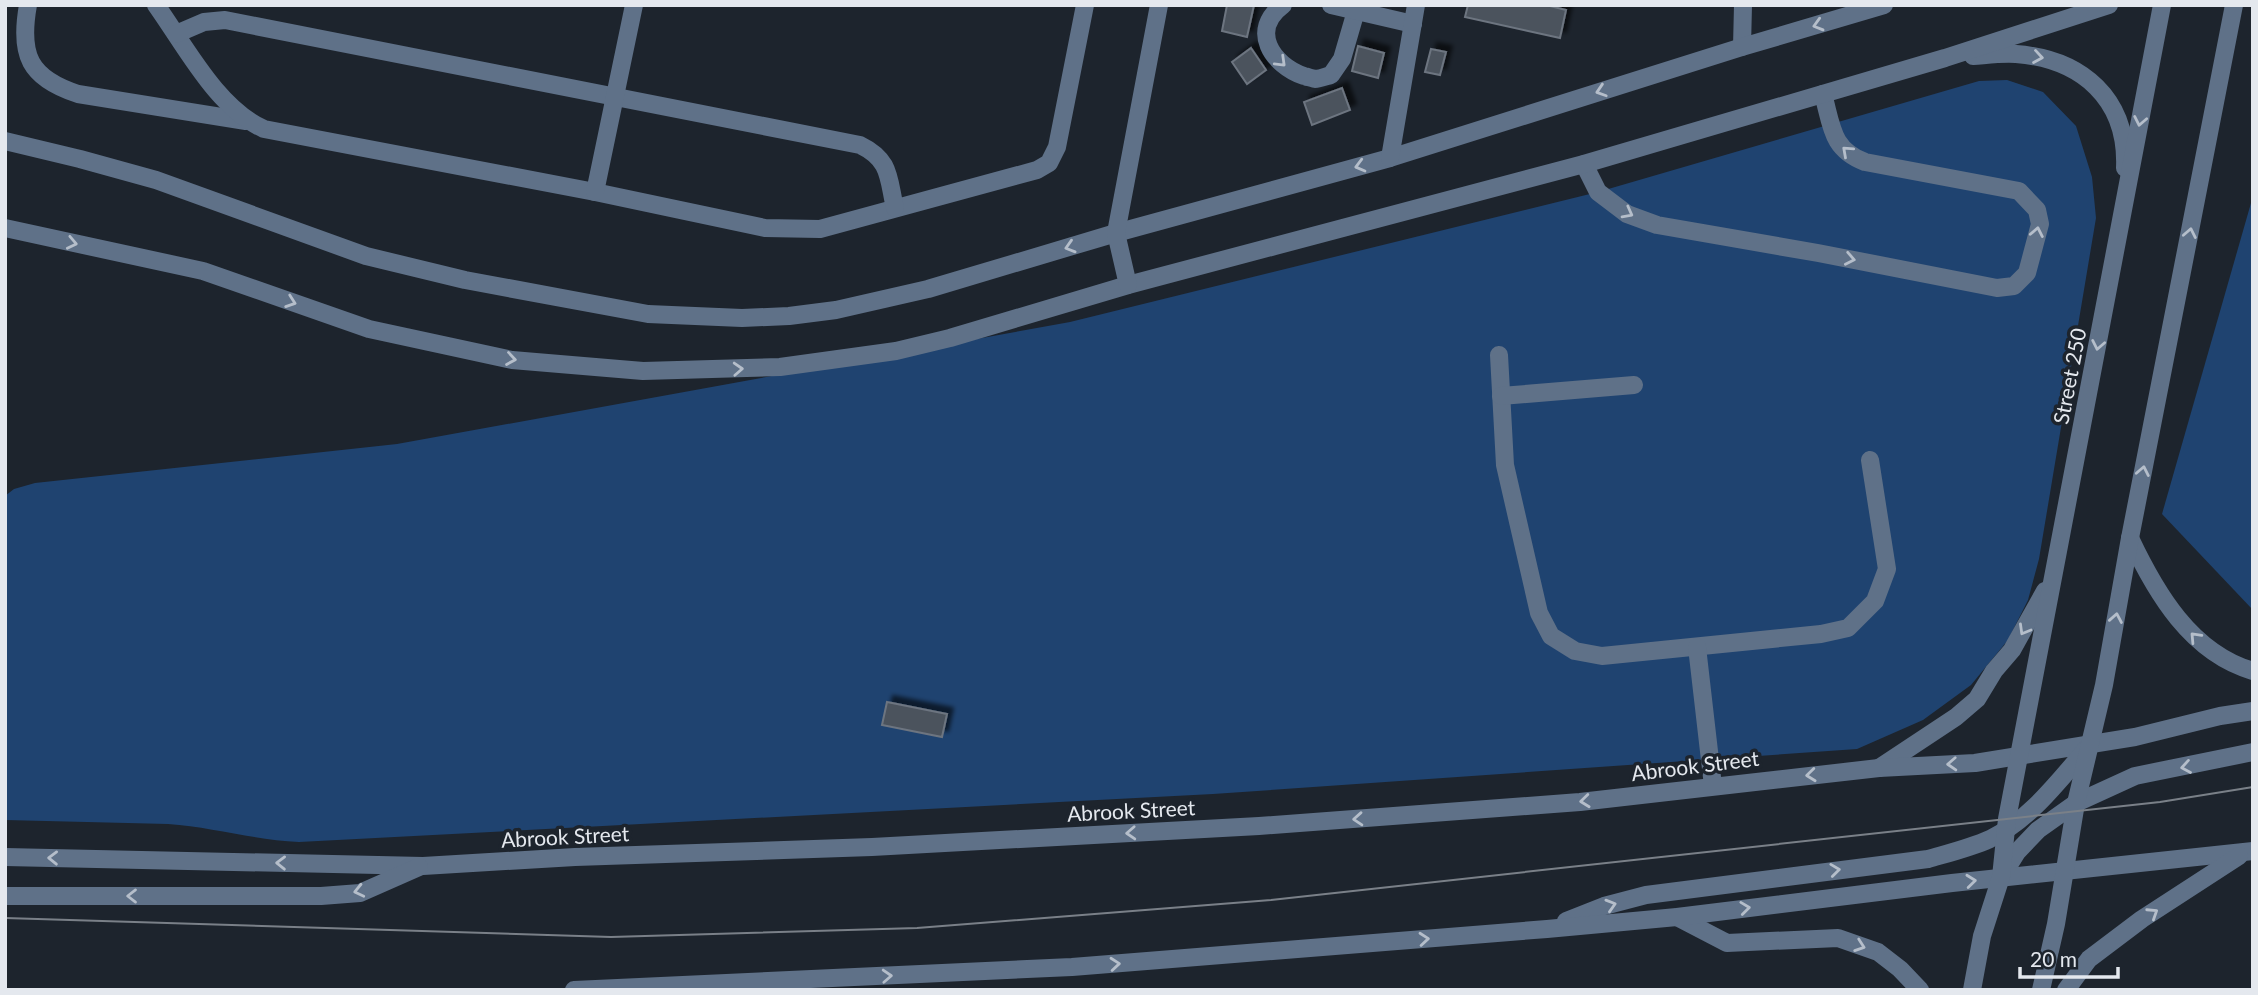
<svg xmlns="http://www.w3.org/2000/svg" width="2258" height="995" viewBox="0 0 2258 995" font-family="Lato,sans-serif">
  <style>
    .green { fill: #1f4370 }
    .building { fill: #4b535d; stroke: #6d7580; stroke-width: 2; filter: url(#shadow) }
    .lines { fill: none; stroke-linecap: round; stroke-linejoin: round }
    .minor { stroke: #5f7188; stroke-width: 18 }
    .tram { stroke: #7a8088; stroke-width: 2 }
    .oneway { stroke: #b5beca }
    .labels { text-anchor: middle; dominant-baseline: central; stroke-width: 7; stroke-linejoin: round; paint-order: stroke }
    .street-label { font-size: 21px; fill: #e4e8ee; stroke: #1d242d }
  </style>
  <defs>
    <filter id="shadow"><feDropShadow dx="6" dy="-6" stdDeviation="2" flood-color="#0009"/></filter>
  </defs>
  <rect width="100%" height="100%" fill="#1d242d"/>
  <g class="green">
    <path d="M2007,80l36,12 33,34 16,51 4,41 -57,341 -11,41 -20,40 -37,45 -48,35 -66,29 -644,45 -914,48c-45,-2 -87,-15 -131,-18l-163,-4v-324l9,-7 21,-6 362,-39 673,-122 528,-130 381,-111z"/>
    <polygon points="2253,196 2253,610 2162,514"/>
  </g>
  <g class="building">
    <polygon points="1227,5 1254,5 1247,37 1222,31"/>
    <polygon points="1468,5 1546,5 1566,10 1560,38 1465,17"/>
    <polygon points="1358,46 1384,53 1378,78 1352,71"/>
    <polygon points="1251,48 1266,70 1247,84 1232,62"/>
    <polygon points="1431,49 1446,52 1440,75 1425,72"/>
    <polygon points="1342,88 1350,110 1312,125 1304,102"/>
    <polygon points="887,702 947,714 942,737 882,725"/>
  </g>
  <g class="lines">
    <g class="minor">
      <path d="M28,5c-9,50 1,73 50,89l168,27"/>
      <path d="M156,5c30,42 61,103 108,124l331,63 170,36 55,1 217,-59 12,-7 8,-16 28,-142"/>
      <path d="M1283,5c-34,25 -11,60 21,71 1,0 10,3 11,3 5,0 12,-3 16,-4l11,-16 14,-48"/>
      <polyline points="1331,5 1413,24"/>
      <path d="M176,34l28,-12 21,-2 635,125c31,15 28,33 35,63"/>
      <polyline points="1742,47 1743,5"/>
      <path d="M1973,56c14,-1 29,-3 43,-2 66,5 112,45 109,114"/>
      <polyline points="5,141 80,159 156,180 366,256 465,280 648,314 742,318 789,316 836,310 928,289 1116,233 1390,158 1742,47 1884,5"/>
      <polyline points="1390,158 1416,5"/>
      <path d="M1584,164l14,28 29,22 30,11 161,28 179,35 17,-2 13,-13 13,-49 -3,-14 -18,-19 -154,-29c-34,-13 -33,-36 -42,-68"/>
      <polyline points="595,192 634,5"/>
      <polyline points="5,228 203,271 369,329 512,360 643,371 780,367 896,351 950,338 1128,285 1584,164 1945,58 2109,5"/>
      <polyline points="1128,285 1116,233 1159,5"/>
      <polyline points="1499,355 1505,465 1539,613 1551,636 1575,651 1602,656 1821,634 1848,628 1875,601 1887,569 1870,460"/>
      <polyline points="1501,396 1634,385"/>
      <path d="M2130,538c26,55 61,115 123,133"/>
      <polyline points="1697,647 1713,786"/>
      <polyline points="1879,768 1956,717 1977,699 1994,671 2012,650 2045,591"/>
      <polyline points="5,857 423,866 575,857 872,847 1259,826 1580,802 1879,768 1975,763 2135,737 2220,716 2253,711"/>
      <polyline points="2004,873 2017,852 2038,830 2076,803 2135,776 2253,752"/>
      <polyline points="5,896 321,896 360,893 419,867"/>
      <polyline points="1677,917 1727,943 1838,938 1878,952 1900,969 1920,990"/>
      <path d="M1566,921l38,-15 42,-11 282,-36c21,-6 42,-11 62,-20 41,-20 70,-60 99,-93"/>
      <polyline points="574,990 1072,967 1547,929 1677,917 1952,883 2253,851"/>
      <polyline points="1972,990 1982,936 2001,877 2007,819 2162,5"/>
      <polyline points="2041,990 2056,924 2076,803 2104,685 2130,538 2234,5"/>
      <polyline points="2066,990 2089,959 2142,919 2239,856"/>
    </g>
    <polyline class="tram" points="5,918 611,937 917,928 1271,900 2160,802 2253,787"/>
  </g>
  <defs><path id="oneway-chevron" d="M-2-3.5L2.5 0L-2 3.5" fill="none" stroke-width="1.6" stroke-linecap="round" stroke-linejoin="round" transform="scale(1.75)"/></defs>
  <g class="oneway">
    <use href="#oneway-chevron" transform="translate(1818 25) rotate(164)"/>
    <use href="#oneway-chevron" transform="translate(2038 57) rotate(9)"/>
    <use href="#oneway-chevron" transform="translate(1281 62) rotate(44)"/>
    <use href="#oneway-chevron" transform="translate(1601 91) rotate(162)"/>
    <use href="#oneway-chevron" transform="translate(2140 121) rotate(101)"/>
    <use href="#oneway-chevron" transform="translate(1847 151) rotate(-138)"/>
    <use href="#oneway-chevron" transform="translate(1360 166) rotate(165)"/>
    <use href="#oneway-chevron" transform="translate(1628 213) rotate(28)"/>
    <use href="#oneway-chevron" transform="translate(2037 232) rotate(-79)"/>
    <use href="#oneway-chevron" transform="translate(2190 233) rotate(-79)"/>
    <use href="#oneway-chevron" transform="translate(72 243) rotate(12)"/>
    <use href="#oneway-chevron" transform="translate(1070 247) rotate(163)"/>
    <use href="#oneway-chevron" transform="translate(1850 259) rotate(11)"/>
    <use href="#oneway-chevron" transform="translate(291 302) rotate(19)"/>
    <use href="#oneway-chevron" transform="translate(2098 345) rotate(101)"/>
    <use href="#oneway-chevron" transform="translate(511 359) rotate(9)"/>
    <use href="#oneway-chevron" transform="translate(738 369) rotate(-3)"/>
    <use href="#oneway-chevron" transform="translate(2143 471) rotate(-79)"/>
    <use href="#oneway-chevron" transform="translate(2116 618) rotate(-80)"/>
    <use href="#oneway-chevron" transform="translate(2024 630) rotate(120)"/>
    <use href="#oneway-chevron" transform="translate(2195 637) rotate(-133)"/>
    <use href="#oneway-chevron" transform="translate(1952 764) rotate(177)"/>
    <use href="#oneway-chevron" transform="translate(2186 767) rotate(170)"/>
    <use href="#oneway-chevron" transform="translate(1811 775) rotate(174)"/>
    <use href="#oneway-chevron" transform="translate(1585 801) rotate(174)"/>
    <use href="#oneway-chevron" transform="translate(1358 819) rotate(176)"/>
    <use href="#oneway-chevron" transform="translate(1131 833) rotate(177)"/>
    <use href="#oneway-chevron" transform="translate(53 858) rotate(-179)"/>
    <use href="#oneway-chevron" transform="translate(281 863) rotate(-179)"/>
    <use href="#oneway-chevron" transform="translate(1835 870) rotate(-7)"/>
    <use href="#oneway-chevron" transform="translate(1971 881) rotate(-6)"/>
    <use href="#oneway-chevron" transform="translate(359 891) rotate(167)"/>
    <use href="#oneway-chevron" transform="translate(132 896) rotate(180)"/>
    <use href="#oneway-chevron" transform="translate(1611 905) rotate(-17)"/>
    <use href="#oneway-chevron" transform="translate(1745 908) rotate(-7)"/>
    <use href="#oneway-chevron" transform="translate(2153 913) rotate(-33)"/>
    <use href="#oneway-chevron" transform="translate(1424 939) rotate(-5)"/>
    <use href="#oneway-chevron" transform="translate(1860 946) rotate(19)"/>
    <use href="#oneway-chevron" transform="translate(1115 964) rotate(-5)"/>
    <use href="#oneway-chevron" transform="translate(887 976) rotate(-3)"/>
  </g>
  <g class="labels">
    <g class="street-label">
      <text transform="translate(2069 376) rotate(-79)">Street 250</text>
      <text transform="translate(1695 765) rotate(-7)">Abrook Street</text>
      <text transform="translate(1131 810) rotate(-3)">Abrook Street</text>
      <text transform="translate(565 836) rotate(-3)">Abrook Street</text>
    </g>
  </g>
  <rect width="2258" height="995" fill="none" stroke="#e4e8ee" stroke-width="14"/>
  <path d="M2020 967v10h98v-10" fill="none" stroke="#e4e8ee" stroke-width="3.5"/>
  <text x="2030" y="967" font-size="21" fill="#e4e8ee" stroke="#1d242d" stroke-width="5" paint-order="stroke">20 m</text>
</svg>
